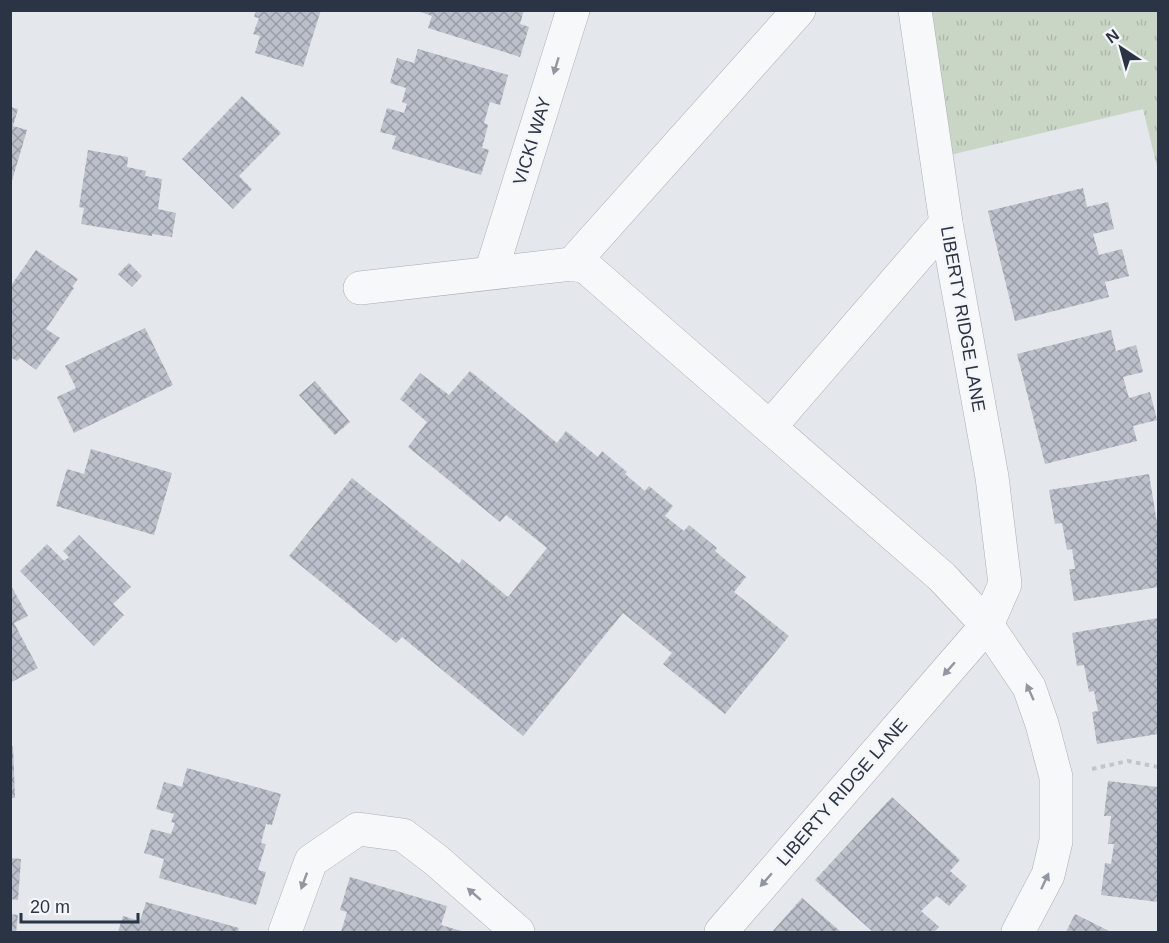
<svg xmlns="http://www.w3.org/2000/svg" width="1169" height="943" viewBox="0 0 1169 943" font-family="Helvetica,sans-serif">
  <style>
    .grass { fill: url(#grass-tufts) }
    .building { fill: url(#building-cross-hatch) }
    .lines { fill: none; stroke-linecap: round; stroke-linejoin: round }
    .minor-casing { stroke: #a9aeb7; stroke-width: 34 }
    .path { stroke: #c2c5cb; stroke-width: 4; stroke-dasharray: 4.5 4.5; stroke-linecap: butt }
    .minor { stroke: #f7f8fa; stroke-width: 33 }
    .oneway { fill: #9196a0 }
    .labels { text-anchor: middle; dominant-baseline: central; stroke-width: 5; stroke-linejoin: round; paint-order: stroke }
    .street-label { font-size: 18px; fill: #2b3445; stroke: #f4f6f9 }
  </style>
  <defs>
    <pattern id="grass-tufts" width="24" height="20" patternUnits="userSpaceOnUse" patternTransform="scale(1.5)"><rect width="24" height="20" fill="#c9d6c5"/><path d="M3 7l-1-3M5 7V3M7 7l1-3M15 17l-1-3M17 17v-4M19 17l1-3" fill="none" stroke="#adb8ab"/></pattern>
    <pattern id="building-cross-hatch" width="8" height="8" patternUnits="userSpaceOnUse" patternTransform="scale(1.5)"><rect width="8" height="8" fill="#bbc0ca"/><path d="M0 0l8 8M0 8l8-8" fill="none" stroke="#989da6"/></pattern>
  </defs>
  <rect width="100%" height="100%" fill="#e4e7ec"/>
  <polygon class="grass" points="929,11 1158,11 1158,171 1143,109 950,155"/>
  <g class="building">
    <polygon points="256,10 321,10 303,67 255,53 260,36 253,34 259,18 254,17"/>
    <polygon points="524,10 520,24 529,27 520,57 428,28 432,16 418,11"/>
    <polygon points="418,49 508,75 500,105 490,102 484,123 488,125 482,148 489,150 481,175 392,149 396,136 380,132 387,108 404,113 407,104 402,102 406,88 390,83 397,58 414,63"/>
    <polygon points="242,96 281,133 239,176 252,189 233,209 182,159"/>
    <polygon points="10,107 18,109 13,126 27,130 11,184"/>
    <polygon points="88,150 128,157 127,167 146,171 145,176 162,179 158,209 176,213 172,237 152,234 152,236 81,224 84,208 79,207"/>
    <polygon points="1083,188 1087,207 1108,202 1114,229 1093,234 1099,255 1122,249 1129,276 1105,282 1109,297 1015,321 988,211"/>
    <polygon points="36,250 78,279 72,287 74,288 46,329 60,338 36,370 20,358 17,361 10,357 10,287"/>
    <polygon points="129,263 142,276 132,287 118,274"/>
    <polygon points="145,328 173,385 74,433 57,397 76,388 65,366"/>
    <polygon points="1111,330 1116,351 1136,345 1143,372 1123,377 1129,398 1150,392 1157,420 1133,426 1137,441 1045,464 1017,354"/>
    <polygon points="470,371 557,443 566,431 598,457 602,451 627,472 625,474 645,491 649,486 673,506 665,516 684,531 689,525 717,548 715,551 746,577 734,592 789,636 725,714 663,664 672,653 623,613 523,736 402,637 396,643 289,556 352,478 459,564 462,559 508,597 547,548 506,515 500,522 408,447 427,422 400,399 420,373 449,395"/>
    <polygon points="315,381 350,422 335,435 299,395"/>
    <polygon points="91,449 172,473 154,535 56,506 67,469 84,474"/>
    <polygon points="1149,474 1158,529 1158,587 1074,601 1069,569 1075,569 1072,549 1067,550 1062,523 1055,524 1049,490"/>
    <polygon points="79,535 131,587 113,604 124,615 94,646 20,571 47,544 64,561 69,557 63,551"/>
    <polygon points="10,584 28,616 14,623 38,668 10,683"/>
    <polygon points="1158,618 1158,734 1097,744 1092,712 1098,711 1094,691 1089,692 1084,665 1077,666 1072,633"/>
    <polygon points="10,746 13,746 15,798 10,798"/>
    <polygon points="187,768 281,794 272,825 266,824 261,843 266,844 258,870 266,872 256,905 159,878 164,859 144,853 151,829 171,834 175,823 171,822 174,814 156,809 164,782 182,787"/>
    <polygon points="1108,781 1158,787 1158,902 1101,895 1105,863 1111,864 1114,844 1108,844 1111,816 1104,816"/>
    <polygon points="892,797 960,860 950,871 967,886 949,906 937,896 921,911 939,927 934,932 873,932 815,880"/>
    <polygon points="10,858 21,859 18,900 10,899"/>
    <polygon points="350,877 447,906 441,925 465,932 341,932 347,912 340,910"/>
    <polygon points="802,898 841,932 772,932"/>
    <polygon points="146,902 239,928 238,932 118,932 123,916 140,921"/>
    <polygon points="10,914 18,915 16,932 10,932"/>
    <polygon points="1075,914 1111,932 1066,932"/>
  </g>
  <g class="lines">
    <g class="minor-casing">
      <g id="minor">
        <polyline points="572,264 799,10"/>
        <polyline points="491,272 573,10"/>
        <polyline points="360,288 572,264 586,267 942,577 987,625 1029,687 1042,724 1056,777 1056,841 1048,875 1018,932"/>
        <polyline points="770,427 946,223"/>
        <polyline points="285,932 311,861 358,829 403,835 436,860 518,932"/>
        <polyline points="721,932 987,625 1005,584 992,477 946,223 915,10"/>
      </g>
    </g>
    <polyline class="path" points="1092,769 1128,761 1158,767"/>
    <use href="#minor" class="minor"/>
  </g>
  <defs><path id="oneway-solid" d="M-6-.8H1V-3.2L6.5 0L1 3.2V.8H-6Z" transform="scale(1.5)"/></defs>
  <g class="oneway">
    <use href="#oneway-solid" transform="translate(556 66) rotate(107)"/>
    <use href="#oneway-solid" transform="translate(949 669) rotate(131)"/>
    <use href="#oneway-solid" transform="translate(1030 692) rotate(-114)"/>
    <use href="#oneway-solid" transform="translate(766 880) rotate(131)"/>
    <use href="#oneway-solid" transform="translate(304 881) rotate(110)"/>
    <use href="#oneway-solid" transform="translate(1045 881) rotate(-65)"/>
    <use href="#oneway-solid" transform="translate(474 894) rotate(-139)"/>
  </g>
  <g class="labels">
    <g class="street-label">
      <text transform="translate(532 141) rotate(-73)">VICKI WAY</text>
      <text transform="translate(963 319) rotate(80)">LIBERTY RIDGE LANE</text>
      <text transform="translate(842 792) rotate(-49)">LIBERTY RIDGE LANE</text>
    </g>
  </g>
  <rect width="1169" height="943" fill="none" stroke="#2b3445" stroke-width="24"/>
  <g transform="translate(1121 48) rotate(324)" stroke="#f4f6f9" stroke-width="4.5" paint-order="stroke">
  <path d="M0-4.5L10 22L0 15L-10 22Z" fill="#2b3445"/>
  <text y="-9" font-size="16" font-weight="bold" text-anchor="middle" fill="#2b3445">N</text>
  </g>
  <path d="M21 913v9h117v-9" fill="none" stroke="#2b3445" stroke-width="3"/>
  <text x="30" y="913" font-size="18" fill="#2b3445" stroke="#f4f6f9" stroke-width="4.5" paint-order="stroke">20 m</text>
</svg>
